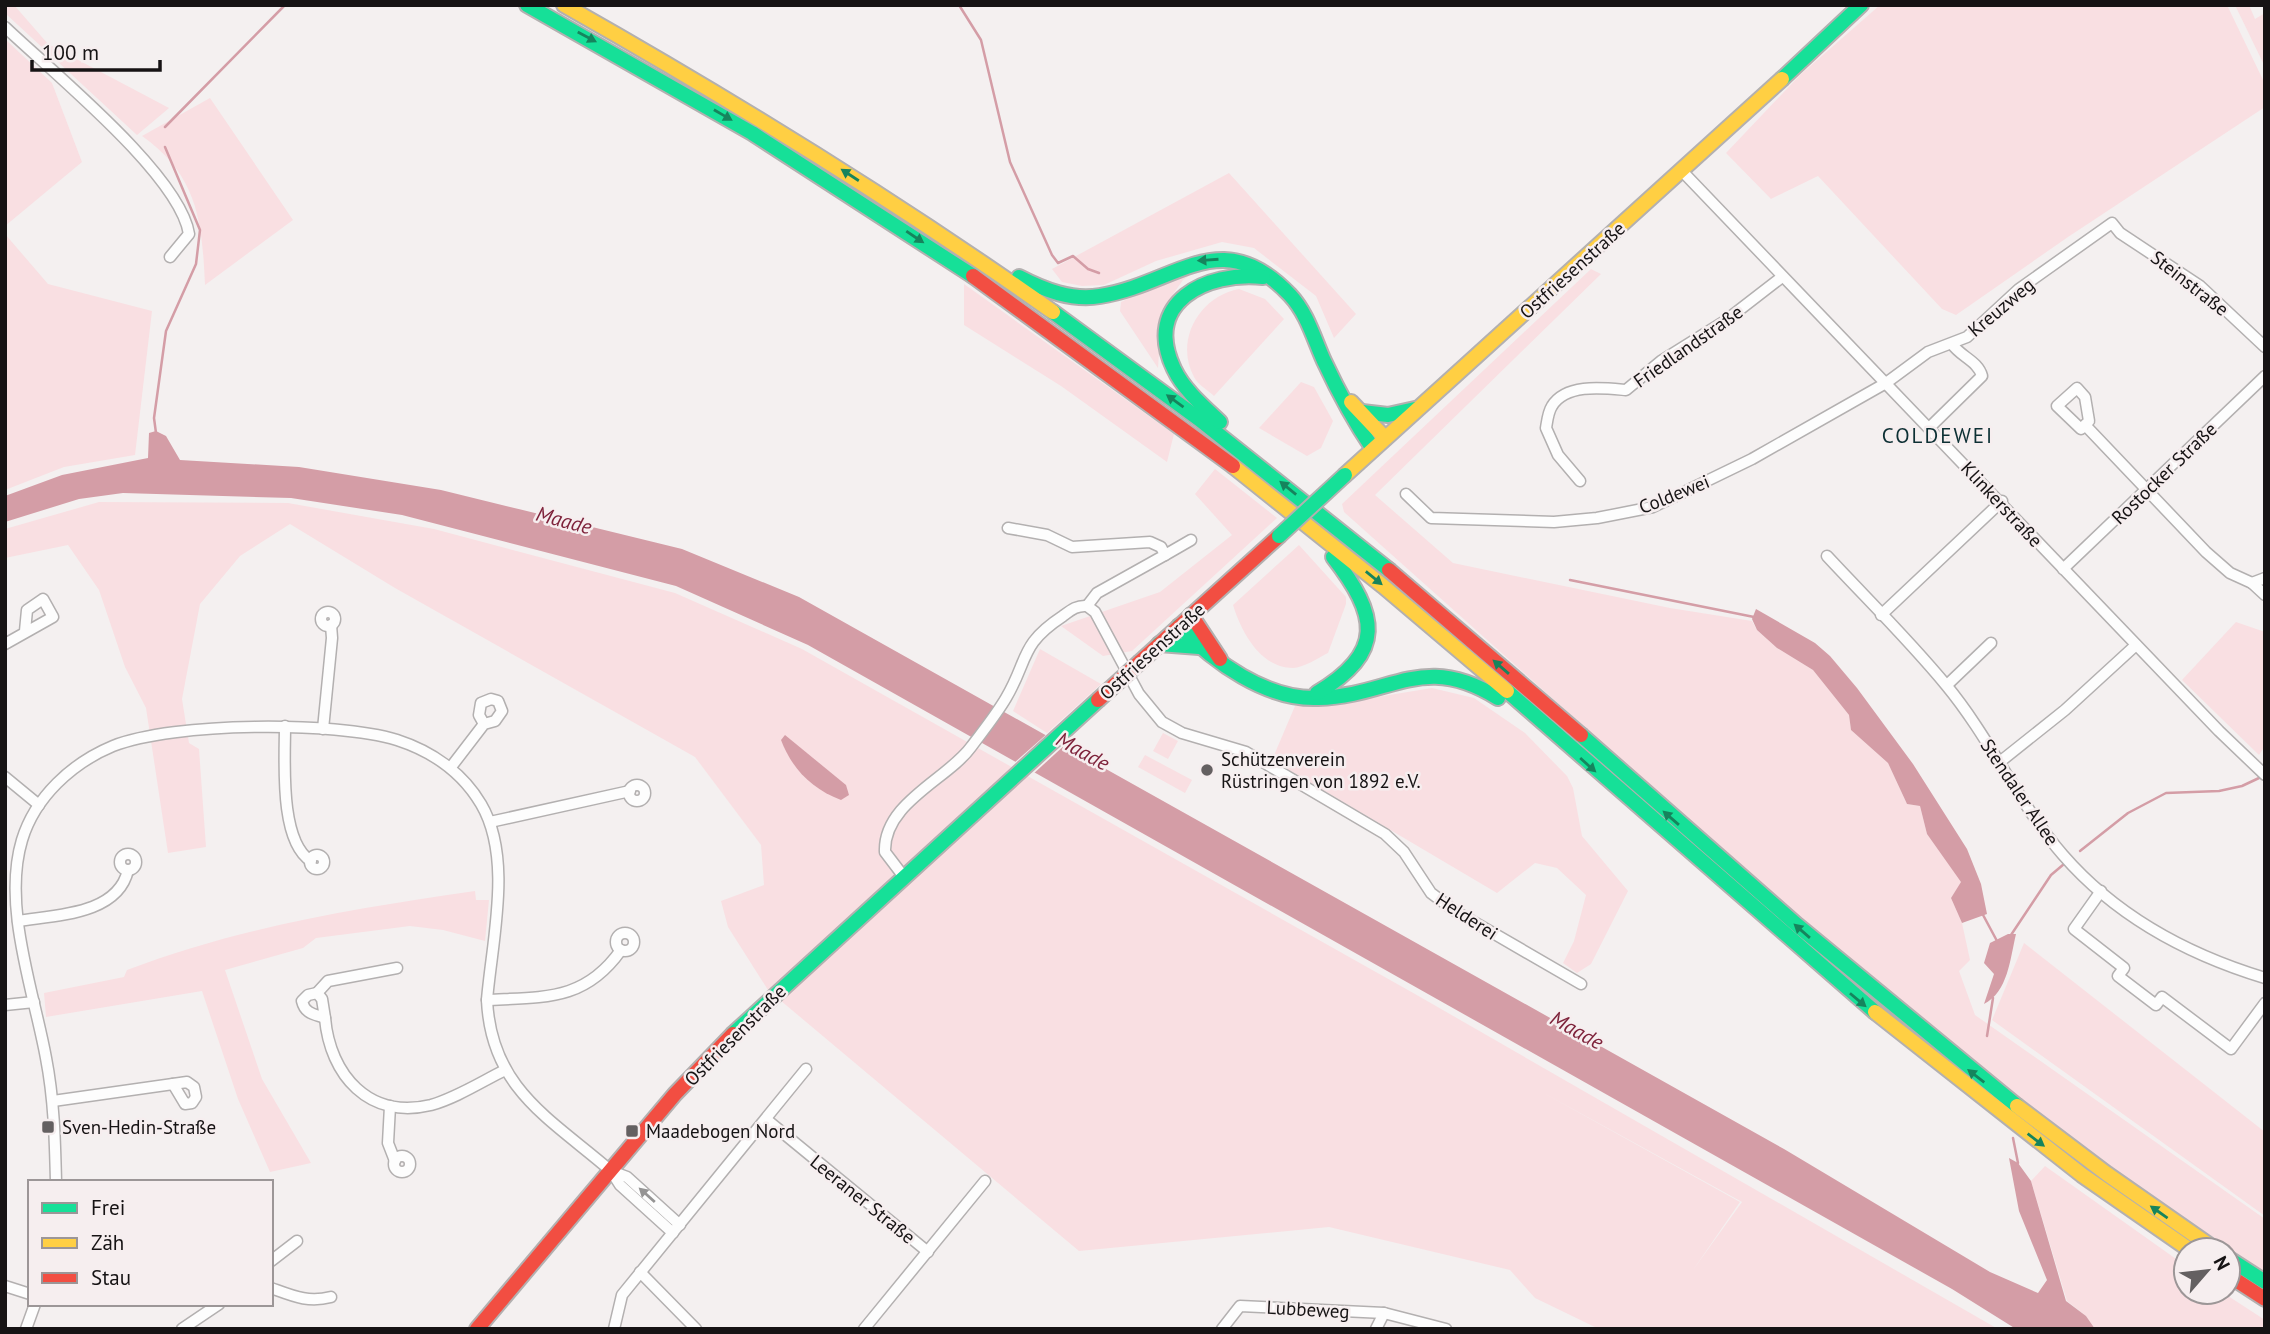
<svg xmlns="http://www.w3.org/2000/svg" width="2270" height="1334" viewBox="0 0 2270 1334" font-family="'PT Sans',sans-serif">
  <style>
    .green { fill: #f9dfe2; fill-rule: evenodd }
    .water { fill: #d49da6 }
    .pier { fill: #f4f0f0 }
    .lines { fill: none; stroke-linecap: round; stroke-linejoin: round }
    .stream { stroke: #d49da6; stroke-width: 2.5 }
    .street-casing { stroke: #b3b0b0; stroke-width: 13 }
    .fast-casing { stroke: #b3b0b0; stroke-width: 18 }
    .slow-casing { stroke: #b3b0b0; stroke-width: 18 }
    .jam-casing { stroke: #b3b0b0; stroke-width: 18 }
    .street { stroke: #fdfdfd; stroke-width: 10 }
    .fast { stroke: #16e098; stroke-width: 14 }
    .slow { stroke: #ffcf43; stroke-width: 14 }
    .jam { stroke: #f24e42; stroke-width: 14 }
    .fast-bridge-casing { stroke: #b3b0b0; stroke-width: 18; stroke-linecap: butt }
    .jam-bridge-casing { stroke: #b3b0b0; stroke-width: 18; stroke-linecap: butt }
    .fast-bridge { stroke: #16e098; stroke-width: 14 }
    .jam-bridge { stroke: #f24e42; stroke-width: 14 }
    .oneway { fill: #16845d }
    .oneway2 { fill: #959494 }
    .poi-dot { fill: #646061; stroke: #f6eeef; stroke-width: 2.5 }
    .labels { text-anchor: middle; dominant-baseline: central; stroke-width: 5; stroke-linejoin: round; paint-order: stroke }
    .street-label { font-size: 19px; fill: #161314; stroke: #f6eeef }
    .poi-label { font-size: 19px; fill: #161314; stroke: #f6eeef; text-anchor: start }
    .neighbourhood-label { font-size: 21px; letter-spacing: 2px; fill: #0d3034; stroke: #f6eeef }
    .water-label { font-size: 21px; font-style: italic; fill: #7e233b; stroke: #f6eeef }
  </style>
  <rect width="100%" height="100%" fill="#f4f0f0"/>
  <g class="green">
    <polygon points="5,5 14,5 48,44 169,108 137,135 5,13"/>
    <polygon points="1880,5 2227,5 2265,84 2265,107 2068,237 1956,315 1942,309 1818,176 1771,199 1726,153 1800,75"/>
    <polygon points="2235,5 2249,5 2255,19 2265,13 2265,67"/>
    <polygon points="5,39 52,83 82,162 5,226"/>
    <path d="M210,98l83,122 -88,65c-3,-64 -7,-109 -63,-149z"/>
    <polygon points="1229,173 1356,314 1334,338 1316,296 1254,248 1222,242 1156,261 1104,285 1082,286 1062,282 1052,269"/>
    <polygon points="5,234 48,284 152,311 135,455 64,467 5,490"/>
    <polygon points="1191,269 1193,273 1183,280 1162,310 1158,368 1120,311 1121,302"/>
    <polygon points="1591,269 1601,274 1375,495 1453,563 1670,608 1752,621 1757,630 1777,648 1813,670 1849,715 1851,730 1888,763 1907,804 1920,806 1927,834 1962,882 1951,898 1962,923 1970,960 1959,971 1975,1015 2265,1219 2265,1273 2088,1151 1904,1013 1344,512 1342,504"/>
    <polygon points="964,284 1174,434 1167,462 1061,386 964,325"/>
    <path d="M1239,289l26,10 19,20 -70,77c-6,-6 -16,-11 -20,-19 -20,-37 6,-81 45,-88z"/>
    <polygon points="1301,382 1314,387 1333,421 1321,448 1307,456 1259,428"/>
    <polygon points="1215,469 1277,518 1132,651 1103,656 1061,626 1160,592 1232,535 1195,494"/>
    <path d="M99,502l189,1 146,26 241,64 127,56 613,345 583,335h-399l-64,-31 -25,-28 -181,-43 -250,24 -311,-261 -40,-63 -7,-26 43,-16 -3,-40 -66,-88 -300,-169 -105,-64 -50,32 -40,48 -18,95 7,44 10,6 7,98 -38,6 -22,-145 -21,-41 -26,-77 -31,-45 -63,13v-29zM1540,1091l202,111 -49,68 47,-68z"/>
    <path d="M1299,545l47,52v7l-18,49c-10,5 -25,15 -35,15 -33,0 -52,-37 -60,-63z"/>
    <polygon points="2236,622 2265,632 2265,746 2259,755 2182,680"/>
    <polygon points="1040,649 1101,684 1047,733 1013,711"/>
    <polygon points="1432,688 1474,698 1525,733 1567,776 1573,788 1582,836 1628,891 1591,964 1577,973 1563,963 1574,941 1586,895 1557,868 1535,863 1497,893 1272,760 1295,706 1322,706"/>
    <polygon points="1163,733 1178,741 1168,759 1153,751"/>
    <polygon points="1145,755 1192,780 1185,793 1138,767"/>
    <path d="M475,891l1,9h13l-4,41 -42,-11 -33,-4 -94,12 -13,10 -78,22 37,109 49,84 -41,9 -32,-73 -36,-108 -156,26 -2,-24 80,-16 3,-7c112,-43 230,-62 348,-79z"/>
    <polygon points="2024,943 2265,1132 2265,1216 1992,1020"/>
    <polygon points="2045,1166 2186,1266 2186,1292 2222,1292 2265,1320 2265,1329 2095,1329 2086,1316 2067,1301 2031,1181"/>
  </g>
  <g class="water">
    <polygon points="156,431 166,436 180,460 299,467 441,490 682,549 799,597 1784,1149 1990,1272 2038,1293 2047,1280 2019,1211 2009,1158 2018,1163 2031,1181 2066,1301 2086,1316 2095,1329 2016,1329 1952,1289 808,645 676,586 402,515 291,498 123,493 79,499 5,522 5,496 62,475 148,458 149,433"/>
    <polygon points="1756,609 1815,643 1830,656 1857,688 1913,764 1967,849 1981,884 1987,914 1962,923 1951,898 1961,882 1927,834 1920,806 1907,804 1888,763 1851,730 1849,715 1813,670 1777,648 1757,630 1752,619"/>
    <path d="M785,735l61,50 3,10 -8,5c-29,-11 -49,-31 -60,-60z"/>
    <path d="M2008,934h8c-6,25 -8,58 -32,70l10,-30 -10,-11 6,-20z"/>
  </g>
  <polygon class="pier" points="1048,733 1067,743 1032,775 1013,764"/>
  <g class="lines">
    <g class="stream">
      <polyline points="959,5 981,40 1010,162 1052,255 1058,263 1073,256 1088,269 1099,273"/>
      <polyline points="165,127 285,5"/>
      <polyline points="156,433 154,418 166,331 196,264 200,230 165,147"/>
      <polyline points="1570,580 1754,617"/>
      <polyline points="2080,851 2128,813 2166,793 2219,791 2242,786 2259,778"/>
      <polyline points="1982,913 1997,941"/>
      <polyline points="2011,935 2051,875 2064,864"/>
      <polyline points="1987,1036 1993,998"/>
      <polyline points="2013,1138 2018,1163"/>
    </g>
    <g class="street-casing">
      <g id="street">
        <path d="M5,27c46,44 175,148 184,207l-19,23"/>
        <polyline points="1682,171 2219,731 2265,775"/>
        <polygon points="2077,388 2085,397 2089,421 2081,429 2057,406"/>
        <polyline points="2085,425 2206,552 2230,573 2252,583"/>
        <path d="M1929,428l53,-52c-4,-15 -21,-19 -30,-32"/>
        <path d="M1580,481l-22,-26 -12,-27c1,-6 2,-16 6,-22 14,-23 52,-18 74,-16l35,-29 64,-40 57,-44"/>
        <polyline points="1406,494 1431,518 1554,522 1597,518 1653,507 1752,459 1886,383 1928,352 1967,337 2019,289 2112,223 2120,233 2200,286 2265,347"/>
        <polyline points="1008,528 1047,535 1072,547 1150,542 1161,547 1165,555 1097,593 1087,606"/>
        <polyline points="1165,555 1191,540"/>
        <path d="M1827,556c40,43 82,84 119,129 44,53 72,118 117,170 53,61 126,100 202,123"/>
        <polyline points="2063,569 2265,376"/>
        <polyline points="2265,578 2252,583 2265,595"/>
        <circle cx="328" cy="619" r="7"/>
        <polyline points="1881,615 2002,501"/>
        <polyline points="5,644 53,617 43,599 27,610 25,631"/>
        <polyline points="1947,685 1991,643"/>
        <path d="M285,726c0,34 -6,115 26,135"/>
        <polyline points="323,729 332,638 331,625"/>
        <polyline points="2001,761 2065,710 2136,645"/>
        <polyline points="451,767 484,724 495,721 502,711 498,701 491,699 481,703 479,715 484,724"/>
        <polyline points="5,777 39,805"/>
        <circle cx="637" cy="793" r="8"/>
        <polyline points="490,822 630,791"/>
        <circle cx="128" cy="862" r="8"/>
        <circle cx="317" cy="862" r="7"/>
        <path d="M904,877l-19,-25c-2,-49 63,-73 86,-105 12,-16 25,-32 35,-49 23,-39 13,-53 57,-82 8,-6 14,-11 24,-10l8,6 44,82 23,28 20,11 64,19 139,82 19,18 27,41 24,18 126,73"/>
        <polyline points="2101,891 2074,929 2124,968 2118,976 2156,1005 2162,997 2231,1049 2265,1003"/>
        <path d="M18,921c37,-6 100,-6 110,-51"/>
        <circle cx="625" cy="942" r="9"/>
        <polyline points="317,993 328,981 397,968"/>
        <path d="M317,993l5,6 3,19c-11,-4 -20,-4 -23,-17l6,-6z"/>
        <path d="M487,1000c58,-3 98,1 134,-50"/>
        <polyline points="5,1005 34,1002"/>
        <path d="M325,1018c5,57 44,102 106,87 25,-7 50,-23 74,-35"/>
        <polygon points="187,1082 194,1087 196,1097 192,1103 185,1104 173,1084"/>
        <polyline points="53,1101 173,1084"/>
        <polyline points="390,1106 388,1143 395,1161"/>
        <polyline points="766,1119 928,1252"/>
        <circle cx="402" cy="1164" r="8"/>
        <polyline points="611,1171 627,1177 680,1225"/>
        <path d="M56,1182c-1,-42 -2,-83 -10,-124 -12,-66 -44,-152 -24,-218 13,-43 50,-77 91,-94 61,-24 221,-25 284,-6 34,11 65,32 84,64 32,54 11,136 6,196 4,89 64,119 124,171l9,14 53,48"/>
        <polyline points="271,1261 297,1241"/>
        <polyline points="640,1272 696,1329"/>
        <polyline points="5,1286 30,1294"/>
        <path d="M271,1288c22,8 37,15 60,9"/>
        <polyline points="26,1329 35,1304"/>
        <polyline points="182,1329 219,1304"/>
        <polyline points="614,1329 622,1295 806,1069"/>
        <polyline points="864,1329 985,1181"/>
        <polyline points="1222,1329 1240,1306 1384,1313 1446,1329"/>
        <polyline points="1376,1329 1384,1313"/>
      </g>
    </g>
    <g class="fast-casing">
      <g id="fast">
        <polyline points="527,5 752,133 973,276"/>
        <polyline points="1782,79 1861,5"/>
        <path d="M1019,277c25,13 53,24 81,19 76,-12 121,-74 190,-1 17,18 24,44 34,66 14,30 30,60 49,88"/>
        <polyline points="1053,312 1199,419 1389,570"/>
        <polyline points="1362,412 1388,415 1415,409"/>
        <path d="M1220,422c-17,-16 -36,-32 -46,-53 -32,-67 33,-98 89,-92"/>
        <path d="M1179,626c35,36 87,74 139,72 74,-2 105,-47 180,0"/>
        <polyline points="1159,644 1199,647"/>
        <polyline points="1507,691 1875,1012"/>
        <path d="M1317,693c69,-41 61,-78 16,-136"/>
        <polyline points="1581,735 1797,925 2017,1106"/>
        <polyline points="733,1034 1098,700"/>
        <polyline points="2228,1258 2265,1282"/>
      </g>
    </g>
    <g class="slow-casing">
      <g id="slow">
        <path d="M564,5c168,95 332,196 489,307"/>
        <polyline points="1351,402 1385,438"/>
        <polyline points="1233,466 1383,586 1507,691"/>
        <polyline points="1345,475 1782,79"/>
        <polyline points="1875,1012 2082,1175 2190,1250"/>
        <polyline points="2017,1106 2107,1174 2216,1250"/>
      </g>
    </g>
    <g class="jam-casing">
      <g id="jam">
        <polyline points="973,276 1233,466"/>
        <polyline points="1389,570 1581,735"/>
        <polyline points="1191,615 1220,659"/>
        <polyline points="1140,662 1279,536"/>
        <polyline points="2228,1275 2265,1299"/>
        <polyline points="477,1329 675,1094 733,1034"/>
      </g>
    </g>
    <use href="#street" class="street"/>
    <use href="#fast" class="fast"/>
    <use href="#slow" class="slow"/>
    <use href="#jam" class="jam"/>
    <g class="fast-bridge-casing">
      <polyline id="fast-bridge" points="1279,536 1345,475"/>
    </g>
    <g class="jam-bridge-casing">
      <polyline id="jam-bridge" points="1098,700 1140,662"/>
    </g>
    <use href="#fast-bridge" class="fast-bridge"/>
    <use href="#jam-bridge" class="jam-bridge"/>
  </g>
  <defs><path id="oneway-solid" d="M-6-.8H1V-3.2L6.5 0L1 3.2V.8H-6Z" transform="scale(1.75)"/></defs>
  <g class="oneway">
    <use href="#oneway-solid" transform="translate(587 37) rotate(28)"/>
    <use href="#oneway-solid" transform="translate(723 115) rotate(30)"/>
    <use href="#oneway-solid" transform="translate(850 175) rotate(-147)"/>
    <use href="#oneway-solid" transform="translate(915 237) rotate(34)"/>
    <use href="#oneway-solid" transform="translate(1208 260) rotate(176)"/>
    <use href="#oneway-solid" transform="translate(1175 401) rotate(-144)"/>
    <use href="#oneway-solid" transform="translate(1288 488) rotate(-141)"/>
    <use href="#oneway-solid" transform="translate(1374 578) rotate(39)"/>
    <use href="#oneway-solid" transform="translate(1501 667) rotate(-139)"/>
    <use href="#oneway-solid" transform="translate(1588 765) rotate(42)"/>
    <use href="#oneway-solid" transform="translate(1671 818) rotate(-139)"/>
    <use href="#oneway-solid" transform="translate(1802 931) rotate(-139)"/>
    <use href="#oneway-solid" transform="translate(1858 1000) rotate(40)"/>
    <use href="#oneway-solid" transform="translate(1976 1076) rotate(-142)"/>
    <use href="#oneway-solid" transform="translate(2036 1140) rotate(37)"/>
    <use href="#oneway-solid" transform="translate(2159 1212) rotate(-145)"/>
  </g>
  <use class="oneway2" href="#oneway-solid" transform="translate(647 1195) rotate(-138)"/>
  <g class="poi-dot">
    <circle cx="1207" cy="770" r="7"/>
    <rect x="41" y="1120" width="14" height="14" rx="3.5"/>
    <rect x="625" y="1124" width="14" height="14" rx="3.5"/>
  </g>
  <g class="labels">
    <g class="street-label">
      <text transform="translate(1572 270) rotate(-42)">Ostfriesenstraße</text>
      <text transform="translate(2190 283) rotate(38)">Steinstraße</text>
      <text transform="translate(2001 307) rotate(-40)">Kreuzweg</text>
      <text transform="translate(1688 346) rotate(-35)">Friedlandstraße</text>
      <text transform="translate(2164 473) rotate(-44)">Rostocker Straße</text>
      <text transform="translate(1674 494) rotate(-22)">Coldewei</text>
      <text transform="translate(2002 504) rotate(47)">Klinkerstraße</text>
      <text transform="translate(1152 651) rotate(-42)">Ostfriesenstraße</text>
      <text transform="translate(2020 792) rotate(56)">Stendaler Allee</text>
      <text transform="translate(1467 916) rotate(33)">Helderei</text>
      <text transform="translate(735 1035) rotate(-45)">Ostfriesenstraße</text>
      <text transform="translate(863 1199) rotate(39)">Leeraner Straße</text>
      <text transform="translate(1308 1309) rotate(3)">Lubbeweg</text>
    </g>
    <g class="poi-label">
      <text x="1221" y="759">Schützenverein<tspan x="1221" dy="22">Rüstringen von 1892 e.V.</tspan></text>
      <text x="62" y="1127">Sven-Hedin-Straße</text>
      <text x="646" y="1131">Maadebogen Nord</text>
    </g>
    <g class="neighbourhood-label">
      <text x="1938" y="435">COLDEWEI</text>
    </g>
    <g class="water-label">
      <text transform="translate(564 520) rotate(15)">Maade</text>
      <text transform="translate(1083 751) rotate(29)">Maade</text>
      <text transform="translate(1577 1030) rotate(29)">Maade</text>
    </g>
  </g>
  <rect width="2270" height="1334" fill="none" stroke="#161314" stroke-width="14"/>
  <rect x="28" y="1180" width="245" height="126" fill="#f6eeef" stroke="#9c9697" stroke-width="2"/>
  <rect x="42" y="1203" width="35" height="10" fill="#16e098" stroke="#9c9697" stroke-width="2"/>
  <text x="91" y="1215" font-size="21" fill="#161314">Frei</text>
  <rect x="42" y="1238" width="35" height="10" fill="#ffcf43" stroke="#9c9697" stroke-width="2"/>
  <text x="91" y="1250" font-size="21" fill="#161314">Zäh</text>
  <rect x="42" y="1273" width="35" height="10" fill="#f24e42" stroke="#9c9697" stroke-width="2"/>
  <text x="91" y="1285" font-size="21" fill="#161314">Stau</text>
  <g transform="translate(2207 1271) rotate(62)"><circle r="33" fill="#f6eeef" stroke="#9c9697" stroke-width="2"/>
  <path d="M0-5L12 26L0 18L-12 26Z" fill="#646061"/>
  <text y="-10" font-size="19" font-weight="bold" text-anchor="middle" fill="#161314">N</text>
  </g>
  <path d="M32 60v10h128v-10" fill="none" stroke="#161314" stroke-width="3.5"/>
  <text x="42" y="60" font-size="21" fill="#161314" stroke="#f6eeef" stroke-width="5" paint-order="stroke">100 m</text>
</svg>
